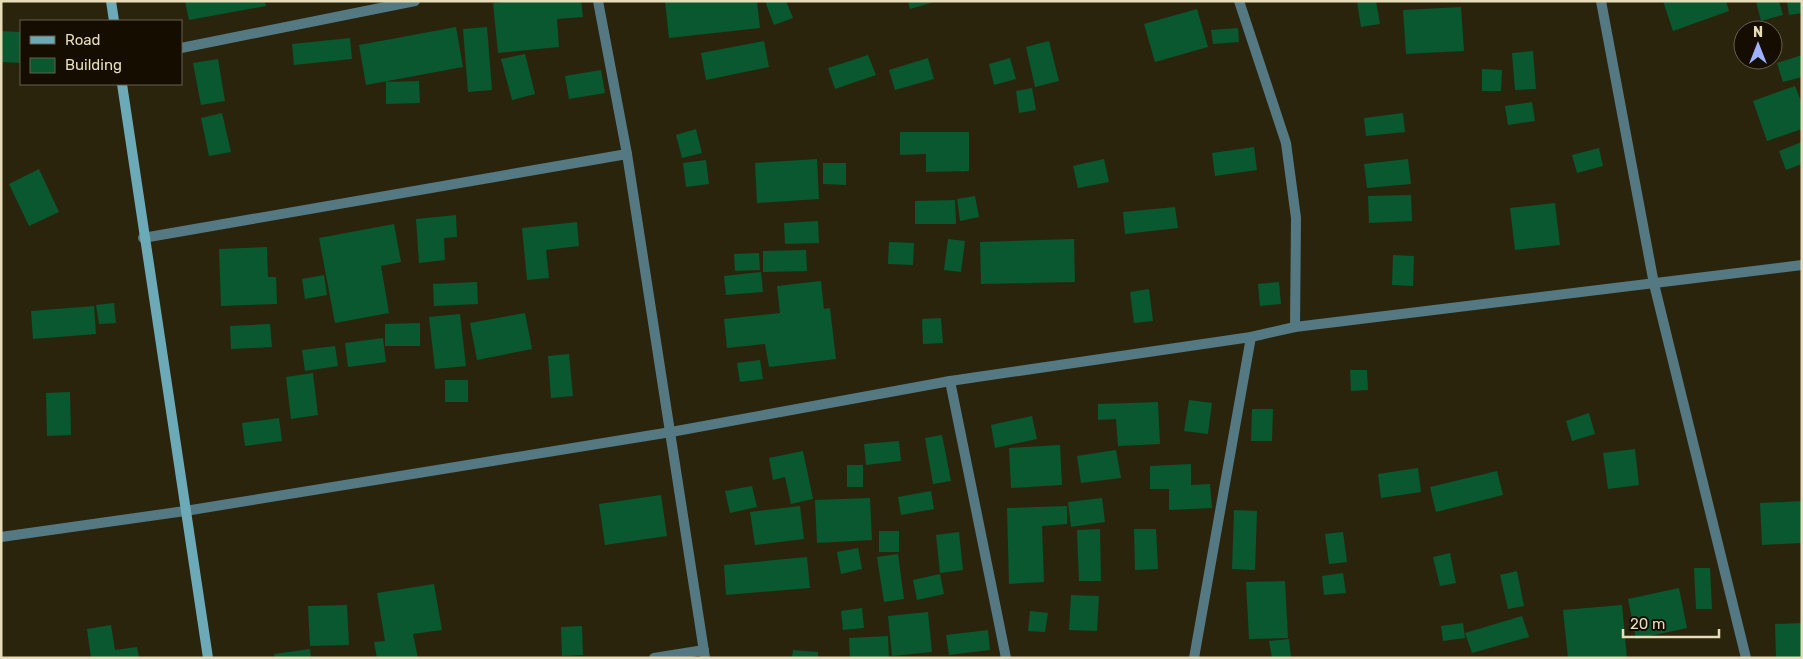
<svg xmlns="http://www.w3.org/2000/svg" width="1803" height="659" viewBox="0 0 1803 659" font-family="Rubik,sans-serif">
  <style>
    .building { fill: #09582f }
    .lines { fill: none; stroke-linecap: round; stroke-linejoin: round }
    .street { stroke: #547982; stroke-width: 10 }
    .secondary { stroke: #6caab8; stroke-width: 10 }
  </style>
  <rect width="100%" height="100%" fill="#2b240d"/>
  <g class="building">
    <polygon points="185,1 265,1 266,6 189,20"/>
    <polygon points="513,1 581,1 583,17 557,19 559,47 498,53 493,3"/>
    <polygon points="665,1 757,1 760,28 669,38"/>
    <polygon points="765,1 786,1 793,18 774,25"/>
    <polygon points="908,1 934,1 934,2 910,9"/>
    <polygon points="1357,1 1376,1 1380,24 1361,27"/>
    <polygon points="1663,1 1726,1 1729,11 1673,31"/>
    <polygon points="1756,1 1779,1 1783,15 1761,21"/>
    <polygon points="1787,1 1802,1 1802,13 1789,15"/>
    <polygon points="1461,7 1464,51 1406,54 1403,10"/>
    <polygon points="1197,9 1208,47 1155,62 1144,24"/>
    <polygon points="456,27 463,67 366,85 359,45"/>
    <polygon points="487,27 492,90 468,92 463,29"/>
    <polygon points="1238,28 1239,42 1213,44 1211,30"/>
    <polygon points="1,31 21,32 21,63 1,62"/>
    <polygon points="350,38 352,59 294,65 292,44"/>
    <polygon points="764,41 769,67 706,80 701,53"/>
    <polygon points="1049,41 1059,81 1035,87 1026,47"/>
    <polygon points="1533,51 1536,89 1515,90 1512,53"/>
    <polygon points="525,54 535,94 512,100 501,59"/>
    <polygon points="868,55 876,75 835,89 828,68"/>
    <polygon points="1802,55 1802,77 1783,82 1777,63"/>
    <polygon points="928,58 934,79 895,90 889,70"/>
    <polygon points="1010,58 1016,79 994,85 989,64"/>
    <polygon points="218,59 225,101 201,105 193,63"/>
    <polygon points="1482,69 1502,70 1501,91 1482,91"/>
    <polygon points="601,70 605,93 569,99 565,76"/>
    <polygon points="419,81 420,103 386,104 386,82"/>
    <polygon points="1795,86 1802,104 1802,129 1767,141 1753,101"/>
    <polygon points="1032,88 1036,110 1019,113 1016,91"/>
    <polygon points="1532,102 1535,121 1508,125 1505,106"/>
    <polygon points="222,113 231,152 209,156 201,118"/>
    <polygon points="1403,113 1405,132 1366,136 1364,118"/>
    <polygon points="696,129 702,153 682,158 676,135"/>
    <polygon points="900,132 969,132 969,171 926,172 926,154 900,155"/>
    <polygon points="1802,142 1802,164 1786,170 1779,151"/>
    <polygon points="1254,147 1257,170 1215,176 1212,153"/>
    <polygon points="1599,148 1603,166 1577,173 1572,155"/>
    <polygon points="817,159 819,199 757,203 755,163"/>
    <polygon points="1104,159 1109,182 1078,188 1073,166"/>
    <polygon points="1408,159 1411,184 1367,188 1364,164"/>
    <polygon points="706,160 709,184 686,187 683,163"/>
    <polygon points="823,163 846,163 846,185 823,184"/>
    <polygon points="39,169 59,212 29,226 9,184"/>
    <polygon points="1411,195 1412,221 1369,223 1368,196"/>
    <polygon points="975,196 979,217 960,221 957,199"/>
    <polygon points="955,200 956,224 915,224 915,201"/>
    <polygon points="1555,203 1560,245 1515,250 1510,208"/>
    <polygon points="1175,207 1178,228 1125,234 1123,212"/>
    <polygon points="456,215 457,237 444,238 445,260 419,263 416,219"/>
    <polygon points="818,221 819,243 785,244 784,223"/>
    <polygon points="577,222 579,246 546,250 549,278 527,280 522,228"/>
    <polygon points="394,224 401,262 381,266 389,313 335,323 319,238"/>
    <polygon points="948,239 965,241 961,272 944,270"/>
    <polygon points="1074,239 1075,282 981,284 980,242"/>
    <polygon points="889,242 914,243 913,265 888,264"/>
    <polygon points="267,247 268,277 276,277 277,304 221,306 219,249"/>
    <polygon points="806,250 807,271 763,272 763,251"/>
    <polygon points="759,253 760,270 735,271 734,254"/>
    <polygon points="1393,255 1414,256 1413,286 1392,285"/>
    <polygon points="761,272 763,292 726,295 724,276"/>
    <polygon points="324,275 327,295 305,299 302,279"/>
    <polygon points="821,281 824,309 830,308 836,359 769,367 765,344 727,348 724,319 780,313 777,286"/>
    <polygon points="477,282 478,304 434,306 433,284"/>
    <polygon points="1279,282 1281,304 1260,306 1258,284"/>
    <polygon points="1149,289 1153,321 1134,323 1130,292"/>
    <polygon points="114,303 116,323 99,324 96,305"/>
    <polygon points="94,306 96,334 33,339 31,311"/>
    <polygon points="525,313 532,349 477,360 470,323"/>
    <polygon points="460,314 466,366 435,369 429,317"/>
    <polygon points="941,318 943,343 923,344 922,319"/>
    <polygon points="420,323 420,346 385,346 385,324"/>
    <polygon points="270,324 272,347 231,349 230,326"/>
    <polygon points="383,338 386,362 348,367 345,343"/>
    <polygon points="335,346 338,366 305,371 302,350"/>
    <polygon points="569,354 573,396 551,398 548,356"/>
    <polygon points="760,360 763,379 740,382 737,363"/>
    <polygon points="1350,370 1367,370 1368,390 1351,391"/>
    <polygon points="313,373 318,415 291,419 286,377"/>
    <rect x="445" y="380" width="23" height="22"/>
    <polygon points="70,392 71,435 47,436 46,393"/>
    <polygon points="1189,400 1212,403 1208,434 1184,431"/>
    <polygon points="1158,402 1160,444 1118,446 1116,419 1098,420 1098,404"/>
    <polygon points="1252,409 1273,409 1272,441 1251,441"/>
    <polygon points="1589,413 1595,434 1572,441 1566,421"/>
    <polygon points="1032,416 1037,439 995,448 991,425"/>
    <polygon points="279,418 282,441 245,446 242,423"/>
    <polygon points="942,435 951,481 933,484 925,438"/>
    <polygon points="899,441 901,461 866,465 864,444"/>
    <polygon points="1060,445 1062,485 1011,488 1009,448"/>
    <polygon points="1635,449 1639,485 1608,489 1603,453"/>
    <polygon points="1116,450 1121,478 1081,483 1077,456"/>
    <polygon points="803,451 813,499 791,504 785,477 773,480 769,458"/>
    <polygon points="1191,464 1191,485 1210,484 1212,508 1169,510 1169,489 1150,489 1150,466"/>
    <rect x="847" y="465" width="16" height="22"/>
    <polygon points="1418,468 1421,492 1381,498 1378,474"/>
    <polygon points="1497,471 1503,495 1436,512 1430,487"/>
    <polygon points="752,486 757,507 730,513 725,491"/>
    <polygon points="931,491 934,509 901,515 898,497"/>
    <polygon points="661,495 667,536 605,545 599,504"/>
    <polygon points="870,498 872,540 817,543 815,500"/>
    <polygon points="1102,498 1105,522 1071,527 1068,502"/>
    <polygon points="1802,501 1802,543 1762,545 1760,503"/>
    <polygon points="800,506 804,539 755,545 750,512"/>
    <polygon points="1067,506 1067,524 1042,526 1044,582 1009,584 1007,508"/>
    <polygon points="1234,510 1257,511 1255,570 1232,569"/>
    <polygon points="1100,529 1101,581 1079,581 1077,530"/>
    <polygon points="1134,529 1156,529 1158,569 1135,570"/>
    <rect x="879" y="531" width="20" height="21"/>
    <polygon points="959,532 963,570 940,573 936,535"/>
    <polygon points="1343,532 1347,562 1329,564 1325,534"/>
    <polygon points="858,548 862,569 841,574 837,552"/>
    <polygon points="1450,553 1456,583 1440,586 1433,557"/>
    <polygon points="898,554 904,599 884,602 877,557"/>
    <polygon points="807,557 810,588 726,595 724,565"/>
    <polygon points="1694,568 1710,568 1712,609 1696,609"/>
    <polygon points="1517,571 1524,606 1508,609 1500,575"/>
    <polygon points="1343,573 1346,593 1324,595 1322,576"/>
    <polygon points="940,574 944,594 917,600 913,580"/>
    <polygon points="1285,581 1288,638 1249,639 1246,582"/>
    <polygon points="434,584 442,630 413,634 418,658 377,658 374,642 385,641 377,593"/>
    <polygon points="1679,588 1687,628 1636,639 1628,599"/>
    <polygon points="1071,595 1099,596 1097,631 1069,630"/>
    <polygon points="347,605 349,645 310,646 308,606"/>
    <polygon points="1622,605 1627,658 1568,658 1563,610"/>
    <polygon points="862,608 864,628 843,630 841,611"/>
    <polygon points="1030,611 1048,613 1045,632 1028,631"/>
    <polygon points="928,612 932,652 892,656 888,616"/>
    <polygon points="1522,616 1529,637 1472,653 1465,633"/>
    <polygon points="1463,623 1465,638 1443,641 1441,626"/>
    <polygon points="1802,623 1802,658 1776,658 1775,624"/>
    <polygon points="111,625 115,650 137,647 139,658 91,658 87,629"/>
    <polygon points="582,626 583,655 562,656 561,627"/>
    <polygon points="988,630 990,650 949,655 946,635"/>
    <polygon points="888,636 889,658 850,658 849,638"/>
    <polygon points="1289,639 1291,658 1272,658 1269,641"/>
    <polygon points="310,649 311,658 275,658 274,654"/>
    <polygon points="793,650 818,652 818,658 792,658"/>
  </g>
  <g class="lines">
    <g class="street">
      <polyline points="598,1 627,154 705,658"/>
      <polyline points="1239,1 1286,143 1296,218 1295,327"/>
      <polyline points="1601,1 1654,284 1746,658"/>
      <polyline points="181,48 415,1"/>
      <polyline points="143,238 627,154"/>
      <polyline points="950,381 1006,658"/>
      <polyline points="1,537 185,511 671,432 950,381 1251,337 1295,327 1802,265"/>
      <polyline points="654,658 704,650"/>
      <polyline points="1194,658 1251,337"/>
    </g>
    <g class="secondary">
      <polyline points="111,1 114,21"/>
      <polyline points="122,84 208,658"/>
    </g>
  </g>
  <rect width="1803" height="659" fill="none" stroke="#e8ddb9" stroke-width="5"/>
  <rect x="20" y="20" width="162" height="65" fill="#140d00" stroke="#69604a"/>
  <rect x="30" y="36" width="25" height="8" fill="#6caab8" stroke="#69604a"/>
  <text x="65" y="45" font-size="15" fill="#e8ddb9">Road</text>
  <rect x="30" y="58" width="25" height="15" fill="#09582f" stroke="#69604a"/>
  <text x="65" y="70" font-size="15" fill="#e8ddb9">Building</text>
  <g transform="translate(1758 45)"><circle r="24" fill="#140d00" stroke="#69604a"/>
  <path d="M0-4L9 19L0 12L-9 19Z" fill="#a1b2fd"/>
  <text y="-8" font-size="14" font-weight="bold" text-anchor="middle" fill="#e8ddb9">N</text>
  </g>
  <path d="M1623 629v8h96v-8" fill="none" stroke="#e8ddb9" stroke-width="2.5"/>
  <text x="1630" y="629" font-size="15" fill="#e8ddb9" stroke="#140d00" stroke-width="4" paint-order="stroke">20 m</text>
</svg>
